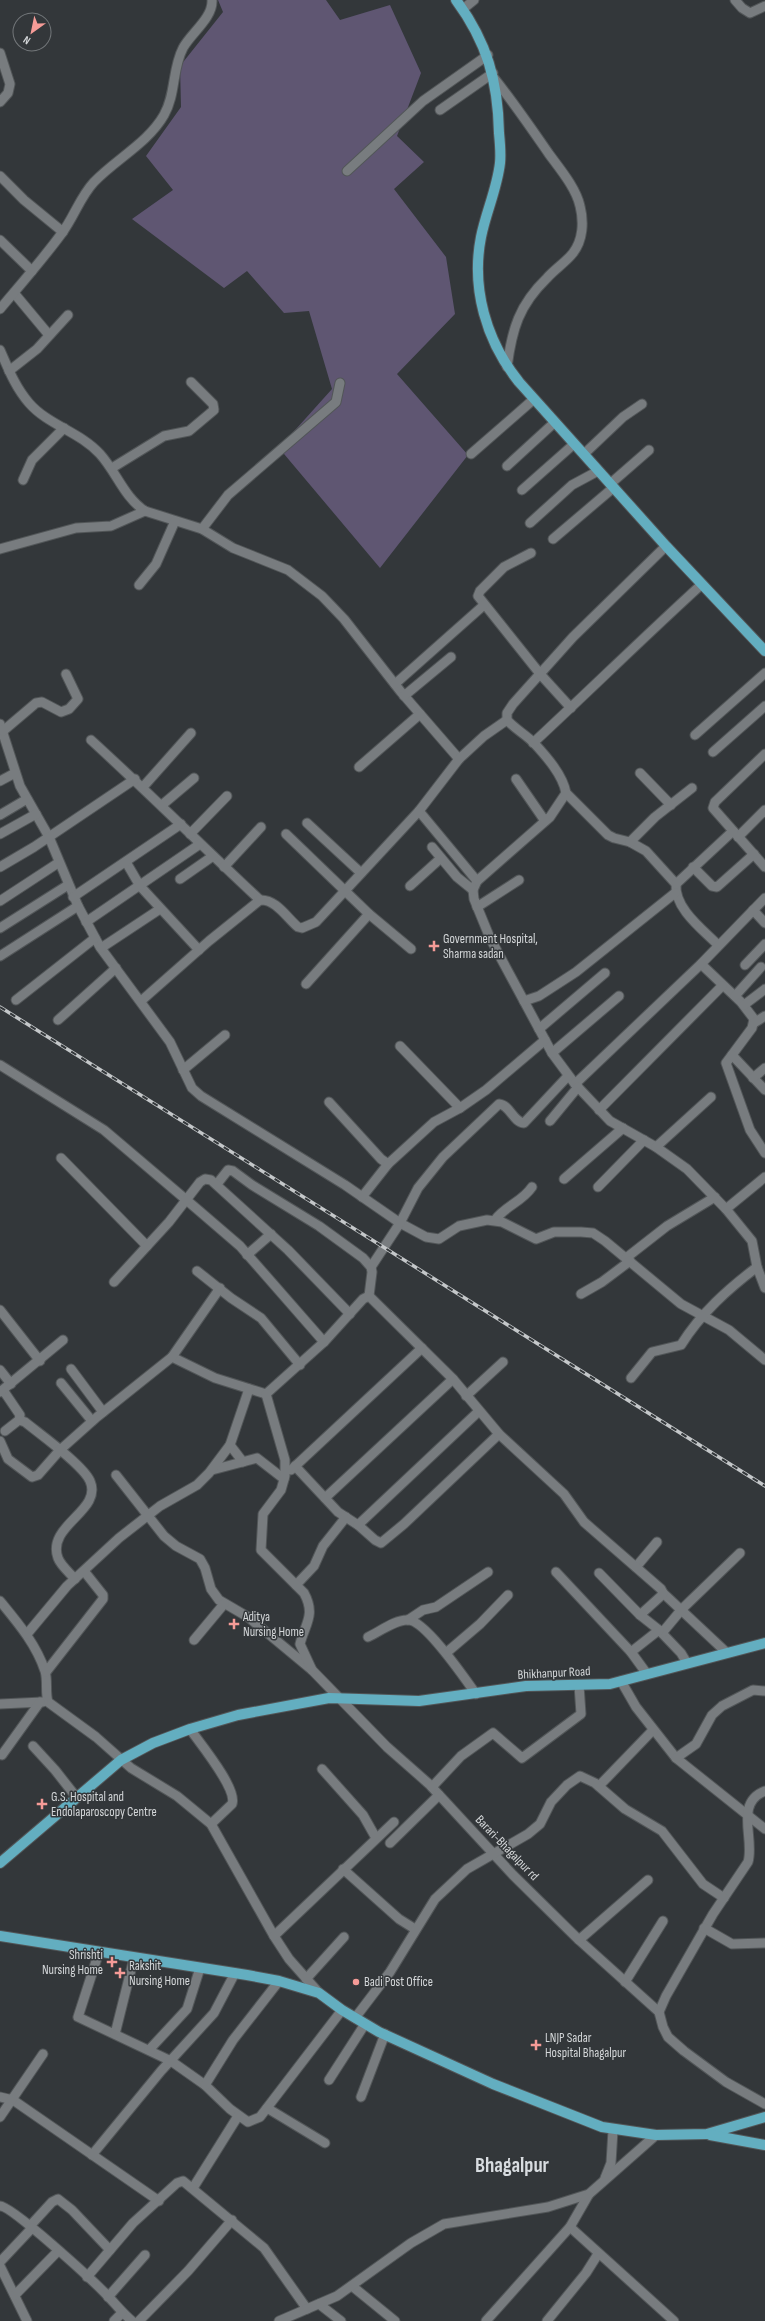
<svg xmlns="http://www.w3.org/2000/svg" width="765" height="2321" viewBox="0 0 765 2321" font-family="'Sofia Sans Condensed',sans-serif">
  <style>
    .green { fill: #5f5672 }
    .lines { fill: none; stroke-linecap: round; stroke-linejoin: round }
    .minor-casing { stroke: #525658; stroke-width: 11 }
    .major-casing { stroke: #525658; stroke-width: 12 }
    .minor { stroke: #787c7f; stroke-width: 9 }
    .major { stroke: #63aec0; stroke-width: 10 }
    .rail-casing { stroke: #c4c7c9; stroke-width: 3.5 }
    .rail { stroke: #33373a; stroke-width: 2; stroke-dasharray: 6; stroke-linecap: butt }
    .poi-dot { fill: #f59b97; stroke: #33373a; stroke-width: 1.5 }
    .labels { text-anchor: middle; dominant-baseline: central; stroke-width: 3; stroke-linejoin: round; paint-order: stroke }
    .poi-label { font-size: 13px; fill: #d4d7d9; stroke: #33373a; text-anchor: start }
    .street-label { font-size: 13px; fill: #d4d7d9; stroke: #33373a }
    .town-label { font-size: 21px; font-weight: bold; fill: #d8dce0; stroke: #33373a }
  </style>
  <rect width="100%" height="100%" fill="#33373a"/>
  <polygon class="green" points="218,0 326,0 340,20 390,5 421,73 397,136 424,162 394,189 446,257 455,314 397,374 468,455 380,568 279,448 332,389 309,311 284,313 247,271 224,288 132,219 173,190 146,156 181,107 180,66 223,12"/>
  <g class="lines">
    <g class="minor-casing">
      <g id="minor">
        <polyline points="735,0 742,8 750,13 765,6"/>
        <polyline points="463,9 474,0"/>
        <polyline points="0,53 10,84 8,93 0,102"/>
        <path d="M494,78c20,25 37,50 55,76 11,15 27,34 31,52 4,16 3,34 -7,47 -7,9 -18,16 -26,25 -28,27 -35,51 -40,89"/>
        <polyline points="440,110 493,73"/>
        <polyline points="347,171 423,101 488,55"/>
        <polyline points="0,176 24,200 63,232"/>
        <polyline points="0,240 32,271"/>
        <polyline points="14,293 49,335"/>
        <path d="M0,309c21,-25 43,-50 62,-76 12,-16 18,-36 32,-51 22,-23 54,-39 70,-67 12,-21 8,-46 19,-67 8,-15 30,-30 29,-48"/>
        <path d="M0,350c8,18 15,37 29,53 19,22 51,29 71,51 17,19 24,43 45,57l57,18 31,19 55,22 34,26 22,23 57,73 58,67"/>
        <polyline points="9,371 37,349 68,315"/>
        <polyline points="471,454 534,399"/>
        <polyline points="584,454 623,417 642,404"/>
        <polyline points="507,466 555,422"/>
        <polyline points="112,468 164,436 189,431 214,410 213,404 191,382"/>
        <polyline points="23,480 32,460 64,428"/>
        <polyline points="610,484 649,450"/>
        <polyline points="522,490 574,444"/>
        <polyline points="530,523 572,485 598,471"/>
        <polyline points="202,529 228,495 336,402 340,383"/>
        <polyline points="553,539 613,488"/>
        <path d="M666,546l-93,91 -60,67 -6,9v7c8,9 18,14 27,23 12,13 29,32 32,50l-16,24 -73,64 -4,9 1,9 16,39 62,115 23,31 35,37 46,26 31,22 39,40 26,32 5,26 8,21"/>
        <polyline points="0,549 76,528 111,526 145,511"/>
        <polyline points="531,553 504,567 480,591 478,596 541,675 571,708"/>
        <polyline points="139,585 156,564 175,521"/>
        <polyline points="395,684 484,605"/>
        <polyline points="404,696 451,657"/>
        <polyline points="0,724 20,786 49,837 78,906 100,947 170,1042 192,1088 201,1096 345,1185 400,1223 426,1237 439,1239 459,1226 487,1220 502,1222 536,1239 554,1232 581,1232 593,1233 605,1241 681,1304 729,1330 765,1360"/>
        <polyline points="3,731 36,703 42,702 61,712 69,709 78,699 66,674"/>
        <polyline points="695,735 765,673"/>
        <path d="M91,740c57,52 112,107 169,160"/>
        <path d="M533,743c57,-53 112,-107 169,-159"/>
        <polyline points="713,752 765,706"/>
        <polyline points="765,754 715,802 713,808 765,867"/>
        <polyline points="359,767 420,714"/>
        <polyline points="640,773 671,805"/>
        <polyline points="516,779 545,821"/>
        <polyline points="0,781 15,773"/>
        <polyline points="143,787 191,733"/>
        <path d="M566,793l42,42 6,3 16,4 16,9 30,33c-2,24 26,45 42,61"/>
        <polyline points="162,805 194,778"/>
        <polyline points="419,811 477,881"/>
        <polyline points="0,815 27,799"/>
        <polyline points="307,823 361,873"/>
        <polyline points="0,834 36,814"/>
        <polyline points="190,834 227,796"/>
        <polyline points="286,834 369,914 411,949"/>
        <polyline points="738,837 765,810"/>
        <polyline points="630,842 655,817 692,788"/>
        <polyline points="432,847 457,877 473,890"/>
        <polyline points="126,862 140,886 199,950"/>
        <polyline points="0,867 34,847 135,779"/>
        <polyline points="224,867 261,827"/>
        <polyline points="693,867 712,886 717,887 754,854"/>
        <polyline points="180,879 213,856"/>
        <polyline points="676,884 733,831"/>
        <polyline points="410,886 441,858"/>
        <polyline points="73,897 181,824"/>
        <polyline points="0,901 58,863"/>
        <polyline points="477,907 519,880"/>
        <polyline points="753,910 765,923"/>
        <polyline points="86,922 200,844"/>
        <polyline points="0,928 68,885"/>
        <polyline points="101,948 160,909"/>
        <polyline points="0,956 78,906"/>
        <polyline points="701,964 741,1002 754,1019 752,1028 726,1063 750,1130 765,1153"/>
        <polyline points="745,965 765,944"/>
        <polyline points="306,984 369,914"/>
        <polyline points="735,996 761,967"/>
        <polyline points="16,1000 95,938"/>
        <path d="M141,1001l68,-60 51,-41c16,-1 27,18 38,27l4,1 14,-6 103,-111 40,-52 25,-23 23,-16"/>
        <polyline points="524,1001 539,996 576,972 675,893"/>
        <polyline points="744,1005 765,989"/>
        <polyline points="58,1020 116,968"/>
        <polyline points="754,1023 765,1016"/>
        <polyline points="539,1029 605,973"/>
        <polyline points="400,1046 460,1108"/>
        <polyline points="552,1053 619,996"/>
        <polyline points="732,1055 765,1090"/>
        <polyline points="0,1065 104,1130 197,1209 240,1246 324,1342"/>
        <polyline points="183,1070 225,1035"/>
        <polyline points="753,1078 765,1068"/>
        <polyline points="575,1084 701,964 765,898"/>
        <polyline points="329,1102 381,1159 388,1164 434,1122 460,1108 486,1090 545,1040"/>
        <polyline points="599,1110 722,986"/>
        <polyline points="550,1121 578,1087"/>
        <polyline points="656,1147 711,1097"/>
        <polyline points="61,1158 147,1246"/>
        <polyline points="564,1179 623,1128"/>
        <polyline points="217,1184 228,1170 233,1171 252,1185 319,1226 363,1258 371,1267 372,1272 369,1296"/>
        <polyline points="598,1187 644,1140"/>
        <polyline points="362,1197 388,1164"/>
        <polyline points="726,1209 765,1177"/>
        <path d="M495,1220c10,-14 27,-18 37,-33"/>
        <polyline points="247,1255 271,1234"/>
        <polyline points="626,1258 667,1226 715,1197"/>
        <path d="M371,1267l29,-44 18,-35 25,-31 56,-53c11,1 14,18 25,19l44,-47"/>
        <polyline points="197,1271 231,1298 261,1318 300,1365"/>
        <polyline points="114,1282 169,1222 200,1182 205,1179 211,1180 288,1250 350,1314"/>
        <polyline points="581,1294 602,1282 630,1261"/>
        <polyline points="0,1310 40,1361"/>
        <polyline points="172,1357 215,1378 266,1394"/>
        <polyline points="71,1369 103,1412"/>
        <polyline points="0,1370 11,1384"/>
        <path d="M631,1378l21,-26 29,-7c20,-32 47,-56 76,-78"/>
        <polyline points="61,1383 92,1421"/>
        <polyline points="3,1390 20,1415 19,1420 5,1431"/>
        <polyline points="0,1392 63,1340"/>
        <polyline points="466,1396 503,1362"/>
        <path d="M19,1420l6,2c16,13 58,43 65,59 13,30 -44,44 -32,77 3,8 12,15 17,21"/>
        <polyline points="0,1441 8,1459 32,1477 38,1475 60,1450 97,1417 172,1357 220,1288"/>
        <polyline points="243,1462 230,1445 249,1389"/>
        <polyline points="295,1466 338,1512 358,1525 375,1540 381,1543 404,1524 499,1434"/>
        <polyline points="212,1470 257,1458 284,1479"/>
        <polyline points="291,1470 422,1348"/>
        <polyline points="116,1475 164,1536 176,1546 200,1559 205,1568 211,1589 219,1600 248,1617 312,1670 387,1747 429,1784 513,1875 579,1940 659,2012"/>
        <polyline points="325,1498 453,1379"/>
        <polyline points="358,1525 478,1412"/>
        <polyline points="636,1567 657,1542"/>
        <polyline points="556,1572 631,1652"/>
        <polyline points="599,1573 640,1615"/>
        <polyline points="296,1585 314,1566 323,1546 346,1517"/>
        <polyline points="663,1593 726,1652"/>
        <path d="M0,1601c18,22 36,43 45,70 3,10 0,21 3,31l48,35 35,31 46,28 34,28 63,112 15,23 30,34"/>
        <polyline points="408,1620 423,1610 436,1607 488,1572"/>
        <polyline points="659,1630 681,1653 687,1663"/>
        <polyline points="662,1633 682,1609 740,1553"/>
        <polyline points="27,1634 67,1586 119,1538 160,1506 197,1485 209,1473 230,1445"/>
        <path d="M368,1637c11,-5 28,-18 40,-17 17,0 58,60 68,74"/>
        <polyline points="194,1640 224,1604"/>
        <polyline points="446,1653 480,1624 508,1595"/>
        <path d="M312,1670l-12,-26c5,-20 16,-29 4,-51l-43,-43 2,-36 18,-24 4,-14v-16l-19,-66 58,-52 39,-43 6,-3 84,83 46,55 65,60 20,28 77,67 2,4 -2,3 -21,19 19,15 -28,22 16,22"/>
        <polyline points="46,1672 103,1599 103,1595 84,1571"/>
        <polyline points="621,1681 636,1707 676,1758 765,1829"/>
        <polyline points="0,1704 43,1702"/>
        <path d="M190,1729c9,13 48,60 42,75l-21,20"/>
        <polyline points="33,1746 55,1770 77,1798"/>
        <polyline points="2,1755 40,1702"/>
        <polyline points="676,1758 696,1744 712,1715 722,1706 753,1690 765,1691"/>
        <polyline points="322,1769 363,1815 376,1838"/>
        <polyline points="599,1786 653,1730"/>
        <polyline points="432,1787 461,1756 493,1733 522,1758 581,1714 579,1685"/>
        <path d="M765,1791c-31,12 -10,48 -17,71l-35,52 -47,82 -7,16 4,15 5,10 16,14 42,31 39,22"/>
        <polyline points="390,1843 439,1795"/>
        <polyline points="343,1869 399,1919 415,1929"/>
        <polyline points="704,1928 732,1944 765,1943"/>
        <polyline points="274,1936 394,1822"/>
        <polyline points="579,1940 648,1880"/>
        <polyline points="99,1952 78,2017 171,2061 205,2085 230,2109 248,2122 260,2117 342,2010"/>
        <polyline points="306,1979 344,1937"/>
        <polyline points="625,1982 663,1921"/>
        <polyline points="355,2018 390,1972 435,1899 467,1869 528,1834 540,1824 551,1802 567,1785 580,1776 595,1783 625,1809 662,1831 703,1884 724,1898"/>
        <polyline points="115,2034 134,1958"/>
        <polyline points="149,2050 187,2009 200,1968"/>
        <polyline points="329,2080 365,2024"/>
        <polyline points="205,2085 233,2040 279,1981"/>
        <polyline points="0,2097 13,2100 159,2201"/>
        <polyline points="361,2097 385,2034"/>
        <polyline points="267,2108 325,2143"/>
        <polyline points="0,2117 43,2054"/>
        <polyline points="92,2155 161,2071 214,2013 235,1973"/>
        <polyline points="605,2178 611,2163 613,2130"/>
        <polyline points="193,2188 238,2116"/>
        <path d="M0,2206c12,0 91,73 104,86 10,10 17,20 28,29"/>
        <polyline points="30,2226 52,2202 58,2199 72,2210 110,2250"/>
        <polyline points="570,2227 674,2321"/>
        <polyline points="0,2262 32,2228"/>
        <polyline points="0,2266 27,2321"/>
        <polyline points="87,2277 133,2223 177,2183 183,2181 264,2248 307,2309"/>
        <polyline points="352,2286 395,2321"/>
        <polyline points="15,2295 58,2251"/>
        <polyline points="108,2297 145,2255"/>
        <polyline points="319,2304 341,2321"/>
        <polyline points="114,2321 122,2313"/>
        <polyline points="139,2321 188,2271 232,2220"/>
        <polyline points="279,2321 337,2296 411,2243 444,2224 548,2207 589,2194 656,2135"/>
        <polyline points="486,2321 570,2227 589,2194"/>
        <polyline points="547,2321 586,2273 598,2254"/>
      </g>
    </g>
    <g class="major-casing">
      <g id="major">
        <path d="M456,0c31,42 42,81 43,133 1,10 2,20 1,30 -3,26 -14,49 -19,74 -10,51 5,104 38,145l147,164 99,105"/>
        <polyline points="0,1863 121,1760 153,1743 190,1729 238,1715 329,1698 419,1701 526,1686 610,1684 765,1643"/>
        <polyline points="0,1936 247,1975 279,1981 319,1993 342,2010 379,2032 493,2084 602,2127 656,2135 707,2134 765,2117"/>
        <polyline points="710,2135 765,2145"/>
      </g>
    </g>
    <use href="#minor" class="minor"/>
    <use href="#major" class="major"/>
    <g class="rail-casing">
      <polyline id="rail" points="0,1007 765,1486"/>
    </g>
    <use href="#rail" class="rail"/>
  </g>
  <g class="poi-dot">
    <path d="M432 940h4v4h4v4h-4v4h-4v-4h-4v-4h4z"/>
    <path d="M232 1618h4v4h4v4h-4v4h-4v-4h-4v-4h4z"/>
    <path d="M40 1798h4v4h4v4h-4v4h-4v-4h-4v-4h4z"/>
    <path d="M110 1956h4v4h4v4h-4v4h-4v-4h-4v-4h4z"/>
    <path d="M118 1967h4v4h4v4h-4v4h-4v-4h-4v-4h4z"/>
    <circle cx="356" cy="1982" r="4"/>
    <path d="M534 2039h4v4h4v4h-4v4h-4v-4h-4v-4h4z"/>
  </g>
  <g class="labels">
    <g class="poi-label">
      <text x="443" y="939">Government Hospital,<tspan x="443" dy="15">Sharma sadan</tspan></text>
      <text x="243" y="1617">Aditya<tspan x="243" dy="15">Nursing Home</tspan></text>
      <text x="51" y="1797">G.S. Hospital and<tspan x="51" dy="15">Endolaparoscopy Centre</tspan></text>
      <text x="103" y="1955" text-anchor="end">Shrishti<tspan x="103" dy="15">Nursing Home</tspan></text>
      <text x="129" y="1966">Rakshit<tspan x="129" dy="15">Nursing Home</tspan></text>
      <text x="364" y="1982">Badi Post Office</text>
      <text x="545" y="2038">LNJP Sadar<tspan x="545" dy="15">Hospital Bhagalpur</tspan></text>
    </g>
    <g class="street-label">
      <text transform="translate(554 1673) rotate(-3)">Bhikhanpur Road</text>
      <text transform="translate(507 1848) rotate(46)">Barari-Bhagalpur rd</text>
    </g>
    <g class="town-label">
      <text x="512" y="2165">Bhagalpur</text>
    </g>
  </g>
  <g transform="translate(32 32) rotate(213)"><circle r="19" fill="#33373a" stroke="#73777a"/>
  <path d="M0-3L7 15L0 10L-7 15Z" fill="#f59b97"/>
  <text y="-6" font-size="11" font-weight="bold" text-anchor="middle" fill="#d4d7d9">N</text>
  </g>
</svg>
